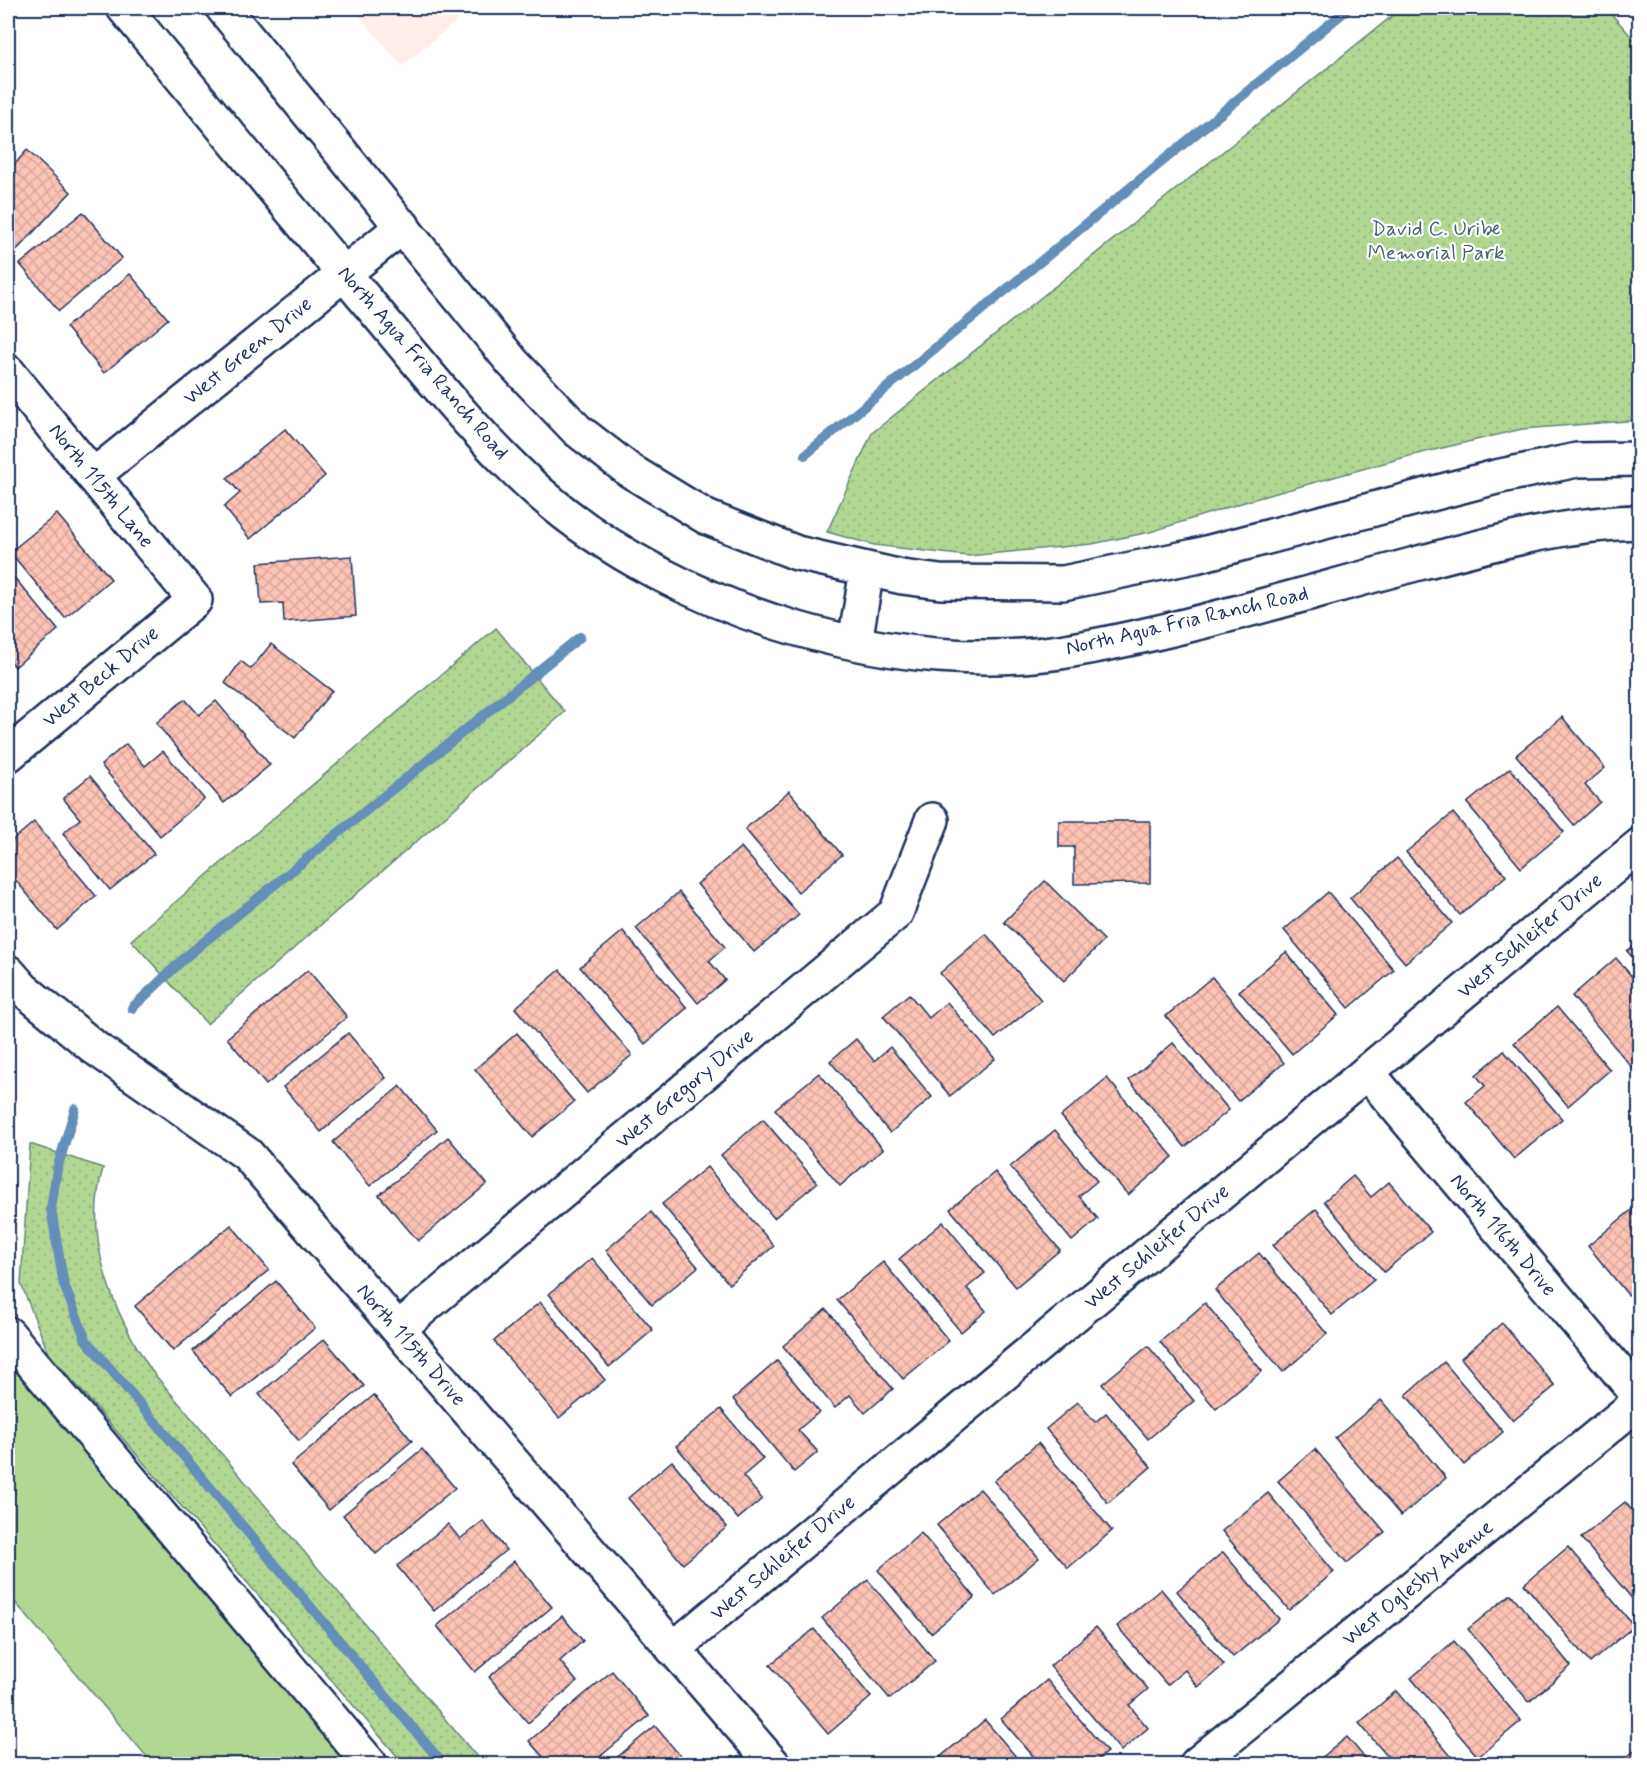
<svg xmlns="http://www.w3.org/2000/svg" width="1647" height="1772" viewBox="0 0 1647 1772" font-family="Mynerve,sans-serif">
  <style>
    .built { fill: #feede9 }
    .green { fill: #b1d793; stroke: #668378; stroke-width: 1.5 }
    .park { fill: url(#park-dots); stroke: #668378; stroke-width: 1.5 }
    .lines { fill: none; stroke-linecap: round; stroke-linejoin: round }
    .stream { stroke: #648fb8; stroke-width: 10 }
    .building { fill: url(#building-cross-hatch); stroke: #1b2f5e; stroke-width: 1.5 }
    .minor-casing { stroke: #1b2f5e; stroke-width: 38 }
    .minor { stroke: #fff; stroke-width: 33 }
    .labels { text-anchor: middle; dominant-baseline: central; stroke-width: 4.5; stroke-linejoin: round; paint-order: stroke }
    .park-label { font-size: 21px; fill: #48616e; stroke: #fff }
    .street-label { font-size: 21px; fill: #1b2f5e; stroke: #fff }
  </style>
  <defs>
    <pattern id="park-dots" width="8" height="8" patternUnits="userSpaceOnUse" patternTransform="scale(1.5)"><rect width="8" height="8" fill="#b1d793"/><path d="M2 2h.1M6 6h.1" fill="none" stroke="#98b981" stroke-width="1.8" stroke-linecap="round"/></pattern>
    <pattern id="building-cross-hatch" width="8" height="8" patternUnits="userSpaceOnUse" patternTransform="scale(1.5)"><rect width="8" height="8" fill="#fdc3b5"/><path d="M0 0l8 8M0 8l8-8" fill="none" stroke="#d8a89e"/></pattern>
  </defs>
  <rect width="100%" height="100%" fill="#fff"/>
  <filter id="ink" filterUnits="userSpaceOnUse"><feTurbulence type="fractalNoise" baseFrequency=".0167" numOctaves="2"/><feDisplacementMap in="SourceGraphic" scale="12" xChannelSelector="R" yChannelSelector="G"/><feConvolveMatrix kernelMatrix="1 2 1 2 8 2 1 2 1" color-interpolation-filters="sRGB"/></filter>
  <g filter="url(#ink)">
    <polygon class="built" points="353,8 472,8 402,66"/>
    <polygon class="green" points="8,1356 349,1764 148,1764 148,1758 8,1594"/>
    <g class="park">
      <polygon points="1402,8 1606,8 1639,45 1639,420 1522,429 1413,455 1251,500 1150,532 1092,544 968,556 874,545 827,532 872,433"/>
      <polygon points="496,628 565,712 207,1024 131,940"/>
      <path d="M30,1144l73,24c-20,72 9,142 48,202l332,394h-79l-356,-412 -27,-68z"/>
    </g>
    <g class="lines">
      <g class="stream">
        <polyline points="805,455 1349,8"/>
        <polyline points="132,1008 188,955 580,637"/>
        <polyline points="75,1109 57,1169 51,1209 64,1285 86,1340 443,1764"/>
      </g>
    </g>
    <g class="building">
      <polygon points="27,150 71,192 13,254 8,248 8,172"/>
      <polygon points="83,212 122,258 59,311 20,264"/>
      <polygon points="130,274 168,319 104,373 66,327"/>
      <polygon points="285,429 325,476 250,539 224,507 240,493 227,478"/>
      <polygon points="57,514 111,579 65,618 10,552"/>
      <polygon points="352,556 356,616 284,622 283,603 261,604 258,563"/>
      <polygon points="8,570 58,630 15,667 8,658"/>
      <polygon points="271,644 332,691 295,738 225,683 241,661 251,669"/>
      <polygon points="185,699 199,715 216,701 270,765 224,803 156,723"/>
      <polygon points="1562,717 1605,768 1585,785 1600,802 1574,825 1516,755"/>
      <polygon points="126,744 145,766 163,751 204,799 160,836 101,765"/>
      <polygon points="1510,768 1564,832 1521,868 1467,803"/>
      <polygon points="90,776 154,854 110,890 63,833 80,819 63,798"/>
      <polygon points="789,791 842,855 798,892 745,829"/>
      <polygon points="1453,813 1506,876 1460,915 1406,852"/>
      <polygon points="1059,821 1150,821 1150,883 1074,884 1074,847 1059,847"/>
      <polygon points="34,822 96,896 57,930 8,871 8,844"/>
      <polygon points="741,847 799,915 754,952 697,884"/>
      <polygon points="1397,858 1452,923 1405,963 1350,898"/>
      <polygon points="1045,881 1104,940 1064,981 1004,922"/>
      <polygon points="679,892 725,947 709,961 725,980 698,1003 636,928"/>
      <polygon points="1328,892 1394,970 1349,1008 1284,930"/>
      <polygon points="623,931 687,1008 645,1044 580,967"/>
      <polygon points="986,934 1041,1000 995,1038 940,973"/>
      <polygon points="1640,941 1640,966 1627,951"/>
      <polygon points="1286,952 1338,1015 1292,1054 1239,991"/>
      <polygon points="1616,958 1640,986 1640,1077 1572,996"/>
      <polygon points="308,970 347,1017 266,1085 227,1038"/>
      <polygon points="560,970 632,1055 587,1093 515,1008"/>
      <polygon points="1212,977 1284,1063 1238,1101 1166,1016"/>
      <polygon points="909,994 929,1018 947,1002 995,1059 950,1096 883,1016"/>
      <polygon points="1557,1007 1610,1070 1568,1106 1514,1043"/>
      <polygon points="348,1033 386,1078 321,1132 283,1087"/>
      <polygon points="517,1033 574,1102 532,1137 475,1069"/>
      <polygon points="856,1039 874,1061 890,1047 932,1097 890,1133 830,1061"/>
      <polygon points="1173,1043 1229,1110 1185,1147 1129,1080"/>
      <polygon points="1504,1051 1562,1119 1514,1159 1466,1102 1485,1086 1476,1075"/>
      <polygon points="819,1073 883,1149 840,1186 775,1109"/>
      <polygon points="1107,1078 1173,1157 1128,1195 1061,1116"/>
      <polygon points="400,1086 437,1130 370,1186 333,1142"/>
      <polygon points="763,1119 817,1183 774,1218 721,1155"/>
      <polygon points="1055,1130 1097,1181 1079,1196 1098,1219 1072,1241 1010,1167"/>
      <polygon points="448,1137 487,1184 418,1241 379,1195"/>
      <polygon points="707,1167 774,1246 729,1284 662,1204"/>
      <polygon points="995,1172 1060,1250 1016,1287 950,1209"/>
      <polygon points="1353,1176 1371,1197 1389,1182 1431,1232 1384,1272 1324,1201"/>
      <polygon points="1635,1207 1640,1213 1640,1286 1628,1295 1588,1246"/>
      <polygon points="1316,1209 1374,1280 1332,1315 1273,1245"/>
      <polygon points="651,1212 698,1267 652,1305 606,1250"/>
      <polygon points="943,1222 985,1273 967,1288 986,1311 961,1332 899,1259"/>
      <polygon points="231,1225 269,1270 173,1351 135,1306"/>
      <polygon points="1259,1253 1327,1334 1283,1372 1215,1290"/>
      <polygon points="592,1258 653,1330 609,1367 549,1294"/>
      <polygon points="883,1262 949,1341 903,1379 837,1300"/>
      <polygon points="276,1281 315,1328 232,1397 193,1351"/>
      <polygon points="540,1302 605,1380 559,1418 494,1341"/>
      <polygon points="1205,1303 1262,1371 1216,1409 1160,1342"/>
      <polygon points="826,1309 893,1389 865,1413 850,1395 835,1408 783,1346"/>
      <polygon points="1502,1323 1555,1386 1513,1421 1461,1358"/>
      <polygon points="324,1339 364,1386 299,1441 259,1394"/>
      <polygon points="1148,1346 1194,1401 1148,1439 1102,1384"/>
      <polygon points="777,1361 819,1412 798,1430 818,1452 794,1472 733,1399"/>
      <polygon points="1444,1362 1503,1432 1464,1465 1406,1395"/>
      <polygon points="374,1395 412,1441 329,1510 291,1465"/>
      <polygon points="1381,1400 1446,1478 1401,1516 1335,1438"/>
      <polygon points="1078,1402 1095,1422 1106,1413 1151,1467 1108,1503 1046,1429"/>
      <polygon points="721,1409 763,1459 743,1476 762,1499 738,1519 676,1446"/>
      <polygon points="1038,1443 1112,1531 1068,1568 994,1481"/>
      <polygon points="422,1449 455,1488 376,1554 343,1515"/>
      <polygon points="1315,1449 1385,1532 1347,1563 1278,1481"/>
      <polygon points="672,1461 727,1527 683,1564 628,1498"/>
      <polygon points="980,1489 1039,1558 995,1595 937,1525"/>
      <polygon points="1268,1493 1334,1572 1289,1610 1222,1531"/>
      <polygon points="1625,1502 1640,1520 1640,1608 1581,1538"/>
      <polygon points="483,1521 506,1550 434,1611 397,1566 448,1524 460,1539"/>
      <polygon points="921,1533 975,1597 931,1633 878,1570"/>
      <polygon points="1568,1547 1634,1626 1590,1663 1524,1584"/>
      <polygon points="1223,1552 1279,1619 1233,1657 1177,1591"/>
      <polygon points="514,1561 552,1607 475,1672 437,1626"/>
      <polygon points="868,1580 935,1661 890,1699 822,1618"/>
      <polygon points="1161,1589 1224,1665 1198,1687 1185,1670 1167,1685 1117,1626"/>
      <polygon points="1511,1594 1571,1666 1529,1702 1468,1629"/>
      <polygon points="562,1616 583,1641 560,1661 577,1682 528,1723 489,1677"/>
      <polygon points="1096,1627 1148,1689 1129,1705 1148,1728 1121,1751 1050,1666"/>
      <polygon points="814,1629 871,1697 828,1734 770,1665"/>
      <polygon points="1454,1641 1521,1721 1478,1757 1411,1678"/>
      <polygon points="612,1671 649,1716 591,1764 549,1764 529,1741"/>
      <polygon points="1047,1680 1107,1752 1092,1764 1040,1764 1001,1719"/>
      <polygon points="1396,1691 1456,1762 1452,1764 1394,1764 1359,1723"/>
      <polygon points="985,1720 1022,1764 947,1764 940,1757"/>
      <polygon points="655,1726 687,1764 609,1764"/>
      <polygon points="1347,1737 1370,1764 1314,1764"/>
      <polygon points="1639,1747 1640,1764 1618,1764"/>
    </g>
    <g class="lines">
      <g class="minor-casing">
        <g id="minor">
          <path d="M124,8c82,99 164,199 247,298 54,64 106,131 169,187 134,118 362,189 538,156 115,-21 228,-56 341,-86 72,-19 145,-40 221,-41"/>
          <polyline points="223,8 513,363 577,430 629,470 706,517 797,553 902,577 940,582 1063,583 1195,556 1496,477 1577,460 1640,459"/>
          <polyline points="8,372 195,600 8,755"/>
          <polyline points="93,476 403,226"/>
          <polyline points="855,642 867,570"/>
          <polyline points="8,972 23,989 95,1048 247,1154 773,1764"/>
          <polyline points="1367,1072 1640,1397"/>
          <polyline points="398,1329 896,913 932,820"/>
          <polyline points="8,1334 370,1764"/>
          <polyline points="673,1649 1640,845"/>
          <polyline points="1197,1764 1640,1401"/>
        </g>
      </g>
      <use href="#minor" class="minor"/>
    </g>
  </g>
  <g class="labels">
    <g class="park-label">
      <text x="1436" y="229">David C. Uribe<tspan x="1436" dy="24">Memorial Park</tspan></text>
    </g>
    <g class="street-label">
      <text transform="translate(248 351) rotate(-39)">West Green Drive</text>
      <text transform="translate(423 363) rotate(49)">North Agua Fria Ranch Road</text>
      <text transform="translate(101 486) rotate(51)">North 115th Lane</text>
      <text transform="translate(1187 621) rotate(-13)">North Agua Fria Ranch Road</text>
      <text transform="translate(101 677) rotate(-40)">West Beck Drive</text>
      <text transform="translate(1530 936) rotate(-40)">West Schleifer Drive</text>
      <text transform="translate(685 1089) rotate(-40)">West Gregory Drive</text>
      <text transform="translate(1503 1235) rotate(50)">North 116th Drive</text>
      <text transform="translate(1157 1247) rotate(-40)">West Schleifer Drive</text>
      <text transform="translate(411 1345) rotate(49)">North 115th Drive</text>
      <text transform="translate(783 1558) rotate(-40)">West Schleifer Drive</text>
      <text transform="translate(1418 1583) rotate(-39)">West Oglesby Avenue</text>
    </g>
  </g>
  <rect width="1647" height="1772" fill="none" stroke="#fff" stroke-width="30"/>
  <rect x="15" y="15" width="1617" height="1742" fill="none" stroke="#1b2f5e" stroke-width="2" filter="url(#ink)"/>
</svg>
